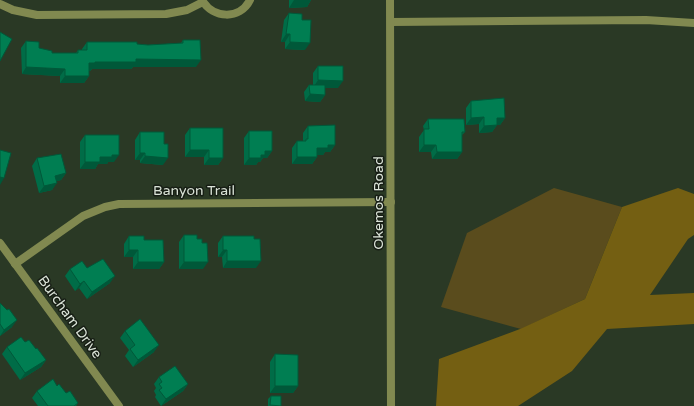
<svg xmlns="http://www.w3.org/2000/svg" width="694" height="406" viewBox="0 0 694 406" font-family="'Varela Round',sans-serif">
  <style>
    .green { fill: #5a4c1d }
    .forest { fill: #745f12 }
    .lines { fill: none; stroke-linecap: round; stroke-linejoin: round }
    .minor { stroke: #818950; stroke-width: 8 }
    .tertiary { stroke: #818950; stroke-width: 8 }
    .wall { fill: #006c47 }
    .shaded-wall { fill: #005839 }
    .building { fill: #007e52; stroke: #005839 }
    .labels { text-anchor: middle; dominant-baseline: central; stroke-width: 3; stroke-linejoin: round; paint-order: stroke }
    .street-label { font-size: 14px; fill: #dae3d7; stroke: #171e15 }
  </style>
  <rect width="100%" height="100%" fill="#2a3925"/>
  <polygon class="green" points="554,188 622,207 585,299 521,329 441,307 467,233"/>
  <polygon class="forest" points="678,188 694,194 694,235 688,239 650,295 694,293 694,324 607,329 572,371 518,406 436,406 439,359 520,329 585,299 622,207"/>
  <g class="lines">
    <g class="minor">
      <path d="M202,0c11,19 38,20 48,0"/>
      <polyline points="0,4 13,10 37,15 166,14 187,10 203,2"/>
      <polyline points="391,22 646,20 694,23"/>
      <polyline points="0,243 119,406"/>
      <polyline points="15,264 83,216 105,207 119,204 391,202"/>
    </g>
    <polyline class="tertiary" points="390,0 391,406"/>
  </g>
  <g class="wall">
    <polygon points="289,0 311,0 307,7 289,8"/>
    <polygon points="289,13 302,20 305,50 285,49 285,42 281,42 284,20"/>
    <polygon points="183,40 196,67 133,67 131,69 92,69 90,71 89,71 89,76 84,83 60,83 60,76 22,74 21,48 26,41 39,48 52,53 76,53 78,50 82,50 82,49 87,42 148,45 181,43"/>
    <polygon points="318,66 338,88 325,88 325,95 320,102 305,101 304,92 309,85 313,85 313,73"/>
    <polygon points="471,101 505,118 500,125 497,125 492,132 479,133 479,124 466,125 466,108"/>
    <polygon points="428,119 465,132 462,135 462,152 457,159 432,159 431,152 419,152 419,137 424,130 423,126"/>
    <polygon points="308,126 335,145 330,152 325,152 323,155 317,155 317,157 312,164 292,164 292,148 297,141 303,141 303,133"/>
    <polygon points="190,128 223,158 218,165 204,165 204,157 185,157 185,135"/>
    <polygon points="249,131 272,151 267,158 263,158 260,162 258,162 256,165 244,165 244,138"/>
    <polygon points="140,132 163,165 140,163 140,160 135,160 135,140"/>
    <polygon points="85,135 114,162 108,162 107,164 98,164 95,169 80,169 80,142"/>
    <polygon points="37,158 66,173 61,180 57,181 52,190 39,193 32,166"/>
    <polygon points="184,235 197,239 202,243 203,269 179,269 179,242"/>
    <polygon points="129,236 144,240 164,262 159,269 133,269 133,257 124,257 124,244"/>
    <polygon points="223,236 256,268 223,268 222,257 218,257 218,243"/>
    <polygon points="87,268 110,283 87,299 79,288 75,291 65,276 70,269"/>
    <polygon points="0,303 12,327 0,336"/>
    <polygon points="125,331 154,352 133,367 125,356 129,350 120,338"/>
    <polygon points="25,342 36,349 46,360 41,367 20,380 2,354 7,347"/>
    <polygon points="275,354 298,386 293,393 270,393 270,362"/>
    <polygon points="159,377 188,384 183,391 161,406 155,397 156,395 154,391 156,388 154,384"/>
    <polygon points="57,386 78,403 76,406 38,406 32,398 37,391"/>
    <polygon points="271,396 281,406 268,406 268,399"/>
  </g>
  <g class="shaded-wall">
    <polygon points="294,0 311,0 307,7 289,8"/>
    <polygon points="286,34 290,34 285,42 281,42"/>
    <polygon points="290,42 310,43 305,50 285,49"/>
    <polygon points="136,59 201,60 196,67 133,67 131,69 92,69 90,71 84,71 89,63 95,62"/>
    <polygon points="26,67 65,69 60,76 22,74"/>
    <polygon points="65,76 89,76 84,83 60,83"/>
    <polygon points="318,80 343,81 338,88 313,88"/>
    <polygon points="310,94 325,95 320,102 305,101"/>
    <polygon points="484,117 479,124 466,125 471,118"/>
    <polygon points="497,118 505,118 500,125 492,125"/>
    <polygon points="497,125 492,132 479,133 484,126"/>
    <polygon points="328,145 335,145 330,152 325,152 323,155 312,155 317,148"/>
    <polygon points="424,145 436,145 431,152 419,152"/>
    <polygon points="190,150 209,150 204,157 185,157"/>
    <polygon points="265,151 272,151 267,158 263,158 260,162 258,162 256,165 244,165 249,158 261,155"/>
    <polygon points="437,152 462,152 457,159 432,159"/>
    <polygon points="140,153 145,153 140,160 135,160"/>
    <polygon points="112,155 119,155 114,162 108,162 107,164 98,164 95,169 80,169 85,162 100,157"/>
    <polygon points="145,156 168,158 163,165 140,163"/>
    <polygon points="297,157 317,157 312,164 292,164"/>
    <polygon points="209,158 223,158 218,165 204,165"/>
    <polygon points="66,173 61,180 50,183 55,176"/>
    <polygon points="0,177 4,178 0,185"/>
    <polygon points="57,183 52,190 39,193 44,186"/>
    <polygon points="129,250 138,250 133,257 124,257"/>
    <polygon points="223,250 227,250 222,257 218,257"/>
    <polygon points="227,261 261,261 256,268 223,268"/>
    <polygon points="138,262 164,262 159,269 133,269"/>
    <polygon points="184,262 208,262 203,269 179,269"/>
    <polygon points="115,276 110,283 87,299 92,292"/>
    <polygon points="84,281 79,288 75,291 80,284"/>
    <polygon points="17,320 12,327 0,336 4,330"/>
    <polygon points="159,345 154,352 133,367 138,360"/>
    <polygon points="46,360 41,367 20,380 25,373"/>
    <polygon points="188,384 183,391 161,406 166,399"/>
    <polygon points="275,386 298,386 293,393 270,393"/>
  </g>
  <g class="building">
    <polygon points="289,13 302,14 302,20 311,20 310,43 290,42 290,34 286,34"/>
    <polygon points="0,32 12,39 0,61"/>
    <polygon points="183,40 200,40 201,60 136,59 136,62 95,62 95,63 89,63 89,76 65,76 65,69 26,67 26,41 39,42 39,48 52,51 52,53 78,53 78,50 87,50 87,42 137,42 137,44 148,45 183,43"/>
    <polygon points="318,66 343,66 343,81 318,80"/>
    <polygon points="309,85 325,85 325,95 310,94"/>
    <polygon points="504,98 505,118 497,118 497,125 484,126 484,117 471,118 471,101"/>
    <polygon points="428,119 464,119 465,132 462,132 462,152 437,152 436,145 424,145 424,129 429,129"/>
    <polygon points="335,125 335,145 328,145 328,148 317,148 317,157 297,157 297,141 306,141 306,139 308,139 308,126"/>
    <polygon points="190,128 223,128 223,158 209,158 209,150 190,150"/>
    <polygon points="249,131 272,131 272,151 265,151 265,155 261,155 261,158 249,158"/>
    <polygon points="140,132 164,132 164,144 168,144 168,158 145,156 145,153 140,153"/>
    <polygon points="85,135 119,135 119,155 112,155 112,157 100,157 100,162 85,162"/>
    <polygon points="0,150 11,153 4,178 0,177"/>
    <polygon points="61,154 66,173 55,176 57,183 44,186 37,158"/>
    <polygon points="184,235 197,235 197,239 202,239 202,243 207,243 208,262 184,262"/>
    <polygon points="129,236 144,236 144,240 163,240 164,262 138,262 138,250 129,250"/>
    <polygon points="223,236 254,236 254,239 260,239 261,261 227,261 227,250 223,250"/>
    <polygon points="103,259 115,276 92,292 84,281 80,284 70,269 82,261 87,268"/>
    <polygon points="0,303 7,310 9,309 17,320 4,330 0,324"/>
    <polygon points="140,319 159,345 138,360 130,349 135,345 125,331"/>
    <polygon points="21,337 25,342 29,340 36,349 37,348 46,360 25,373 7,347"/>
    <polygon points="275,354 298,355 298,386 275,386"/>
    <polygon points="175,366 188,384 166,399 159,390 162,388 159,384 162,382 159,377"/>
    <polygon points="53,379 57,386 59,384 66,393 70,391 78,403 74,406 48,406 37,391"/>
    <polygon points="271,396 281,396 281,406 270,405"/>
  </g>
  <g class="labels">
    <g class="street-label">
      <text x="194" y="190">Banyon Trail</text>
      <text transform="translate(378 203) rotate(-90)">Okemos Road</text>
      <text transform="translate(70 317) rotate(54)">Burcham Drive</text>
    </g>
  </g>
</svg>
